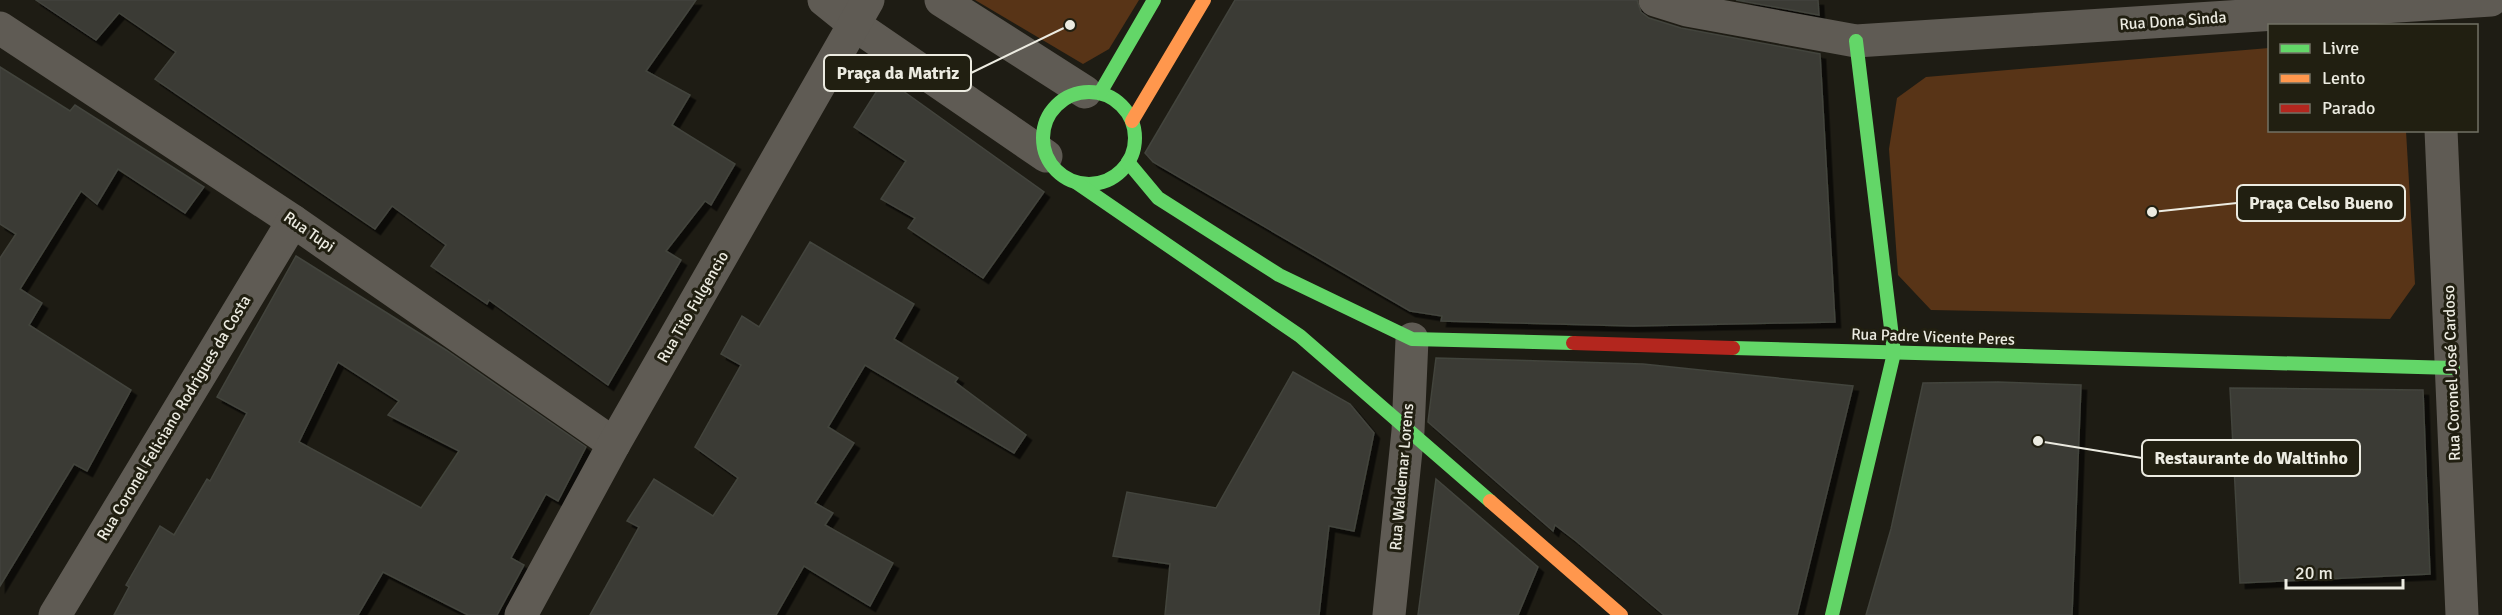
<svg xmlns="http://www.w3.org/2000/svg" width="2502" height="615" viewBox="0 0 2502 615" font-family="Signika,sans-serif">
  <style>
    .green { fill: #583417 }
    .building { fill: #3b3b35; stroke: #43443d; stroke-width: 1.5; fill-rule: evenodd; filter: url(#shadow) }
    .lines { fill: none; stroke-linecap: round; stroke-linejoin: round }
    .street { stroke: #5f5b54; stroke-width: 33 }
    .fast { stroke: #63d668; stroke-width: 14 }
    .slow { stroke: #ff974d; stroke-width: 14 }
    .jam { stroke: #b3261e; stroke-width: 14 }
    .labels { text-anchor: middle; dominant-baseline: central; stroke-width: 6; stroke-linejoin: round; paint-order: stroke }
    .street-label { font-size: 16px; fill: #ecebe1; stroke: #211f11 }
    .leader { fill: none; stroke: #ecebe1; stroke-width: 2 }
    .callout-dot { fill: #ecebe1; stroke: #211f11; stroke-width: 2 }
    .callout { fill: #211f11; stroke: #ecebe1; stroke-width: 2 }
    .callout-label { font-size: 18px; text-anchor: middle; font-weight: bold; fill: #ecebe1 }
  </style>
  <defs>
    <filter id="shadow"><feDropShadow dx="5.5" dy="5.5" stdDeviation="0" flood-color="#0009"/></filter>
  </defs>
  <rect width="100%" height="100%" fill="#1e1c14"/>
  <g class="green">
    <polygon points="975,0 1139,0 1109,49 1083,64"/>
    <polygon points="2269,48 2270,130 2406,131 2415,284 2390,319 1931,310 1898,275 1889,149 1897,98 1926,77"/>
  </g>
  <g class="building">
    <polygon points="36,0 696,0 646,71 690,95 672,125 735,164 711,205 705,201 666,251 681,260 608,385 489,300 487,304 431,266 446,245 392,206 375,229 155,79 176,52 119,13 96,40"/>
    <polygon points="1235,0 1637,0 1641,12 1649,18 1681,28 1820,54 1835,322 1633,326 1441,321 1442,316 1410,311 1153,162 1145,153"/>
    <polygon points="1736,0 1818,0 1819,15"/>
    <polygon points="0,67 70,111 75,105 204,187 185,213 118,169 97,204 81,191 20,289 42,303 29,325 131,390 87,471 74,464 0,586 0,258 16,234 0,224"/>
    <polygon points="885,78 1044,192 983,278 908,228 915,218 881,199 906,161 854,127"/>
    <polygon points="810,242 914,304 894,339 958,378 955,382 1026,435 1014,453 865,365 828,427 854,443 815,503 833,513 825,525 893,563 870,606 804,566 776,615 590,615 639,527 627,521 654,479 713,516 738,478 695,447 741,365 721,354 742,316 759,327"/>
    <path d="M296,256l150,94 140,97 -28,54 -12,-7 -35,64 13,7 -27,50h-29l-85,-43 -25,43h-244l15,-28 -3,-2 34,-59 14,9 33,-56 3,2 37,-68 -30,-16zM338,362l61,39 -11,14 71,36 -38,57 -122,-66z"/>
    <polygon points="1436,358 1643,364 1853,386 1797,615 1664,615 1576,541 1555,525 1553,531 1428,422"/>
    <polygon points="1293,372 1350,404 1374,433 1354,531 1329,526 1319,615 1165,615 1170,564 1113,556 1127,492 1216,508"/>
    <polygon points="1998,382 2081,385 2072,615 1866,615 1891,529 1923,383"/>
    <polygon points="2230,388 2423,390 2430,574 2240,583"/>
    <polygon points="1436,479 1538,567 1518,615 1418,615"/>
  </g>
  <g class="lines">
    <g class="street">
      <polyline points="824,0 855,25 1046,156"/>
      <polyline points="941,0 1085,92"/>
      <polyline points="1655,0 1687,10 1856,41 2491,0"/>
      <polyline points="0,28 293,221 614,444"/>
      <polyline points="2441,130 2462,615"/>
      <polyline points="55,615 293,221"/>
      <polyline points="521,615 614,444 868,0"/>
      <polyline points="1389,615 1408,431 1412,339"/>
    </g>
    <g class="fast">
      <circle cx="1089" cy="138" r="46"/>
      <polyline points="1100,93 1154,0"/>
      <polyline points="1128,162 1158,198 1279,275 1412,339 1573,343"/>
      <polyline points="1077,183 1300,336 1490,501"/>
      <polyline points="1733,348 2453,368"/>
      <polyline points="1832,615 1894,353 1856,41"/>
    </g>
    <g class="slow">
      <polyline points="1132,121 1204,0"/>
      <polyline points="1490,501 1621,615"/>
    </g>
    <polyline class="jam" points="1573,343 1733,348"/>
  </g>
  <g class="labels">
    <g class="street-label">
      <text transform="translate(2173 21) rotate(-4)">Rua Dona Sinda</text>
      <text transform="translate(309 232) rotate(35)">Rua Tupi</text>
      <text transform="translate(693 307) rotate(-60)">Rua Tito Fulgencio</text>
      <text transform="translate(1933 337) rotate(2)">Rua Padre Vicente Peres</text>
      <text transform="translate(2452 373) rotate(-92)">Rua Coronel José Cardoso</text>
      <text transform="translate(174 418) rotate(-59)">Rua Coronel Feliciano Rodrigues da Costa</text>
      <text transform="translate(1402 477) rotate(-85)">Rua Waldemar Lorens</text>
    </g>
  </g>
  <path class="leader" d="M1070 25L971 73M2152 212L2237 203M2038 441L2142 458"/>
  <g class="callout-dot">
    <circle cx="1070" cy="25" r="6"/>
    <circle cx="2152" cy="212" r="6"/>
    <circle cx="2038" cy="441" r="6"/>
  </g>
  <g class="callout">
    <rect x="824" y="55" width="147" height="36" rx="6"/>
    <rect x="2237" y="185" width="168" height="36" rx="6"/>
    <rect x="2142" y="440" width="218" height="36" rx="6"/>
  </g>
  <g class="callout-label">
    <text x="898" y="79">Praça da Matriz</text>
    <text x="2321" y="209">Praça Celso Bueno</text>
    <text x="2251" y="464">Restaurante do Waltinho</text>
  </g>
  <rect x="2268" y="24" width="210" height="108" fill="#211f11" stroke="#727164" stroke-width="1.5"/>
  <rect x="2280" y="44" width="30" height="9" fill="#63d668" stroke="#727164" stroke-width="1.5"/>
  <text x="2322" y="54" font-size="18" fill="#ecebe1">Livre</text>
  <rect x="2280" y="74" width="30" height="9" fill="#ff974d" stroke="#727164" stroke-width="1.5"/>
  <text x="2322" y="84" font-size="18" fill="#ecebe1">Lento</text>
  <rect x="2280" y="104" width="30" height="9" fill="#b3261e" stroke="#727164" stroke-width="1.5"/>
  <text x="2322" y="114" font-size="18" fill="#ecebe1">Parado</text>
  <path d="M2286 579v9h117v-9" fill="none" stroke="#ecebe1" stroke-width="3"/>
  <text x="2295" y="579" font-size="18" fill="#ecebe1" stroke="#211f11" stroke-width="4.5" paint-order="stroke">20 m</text>
</svg>
